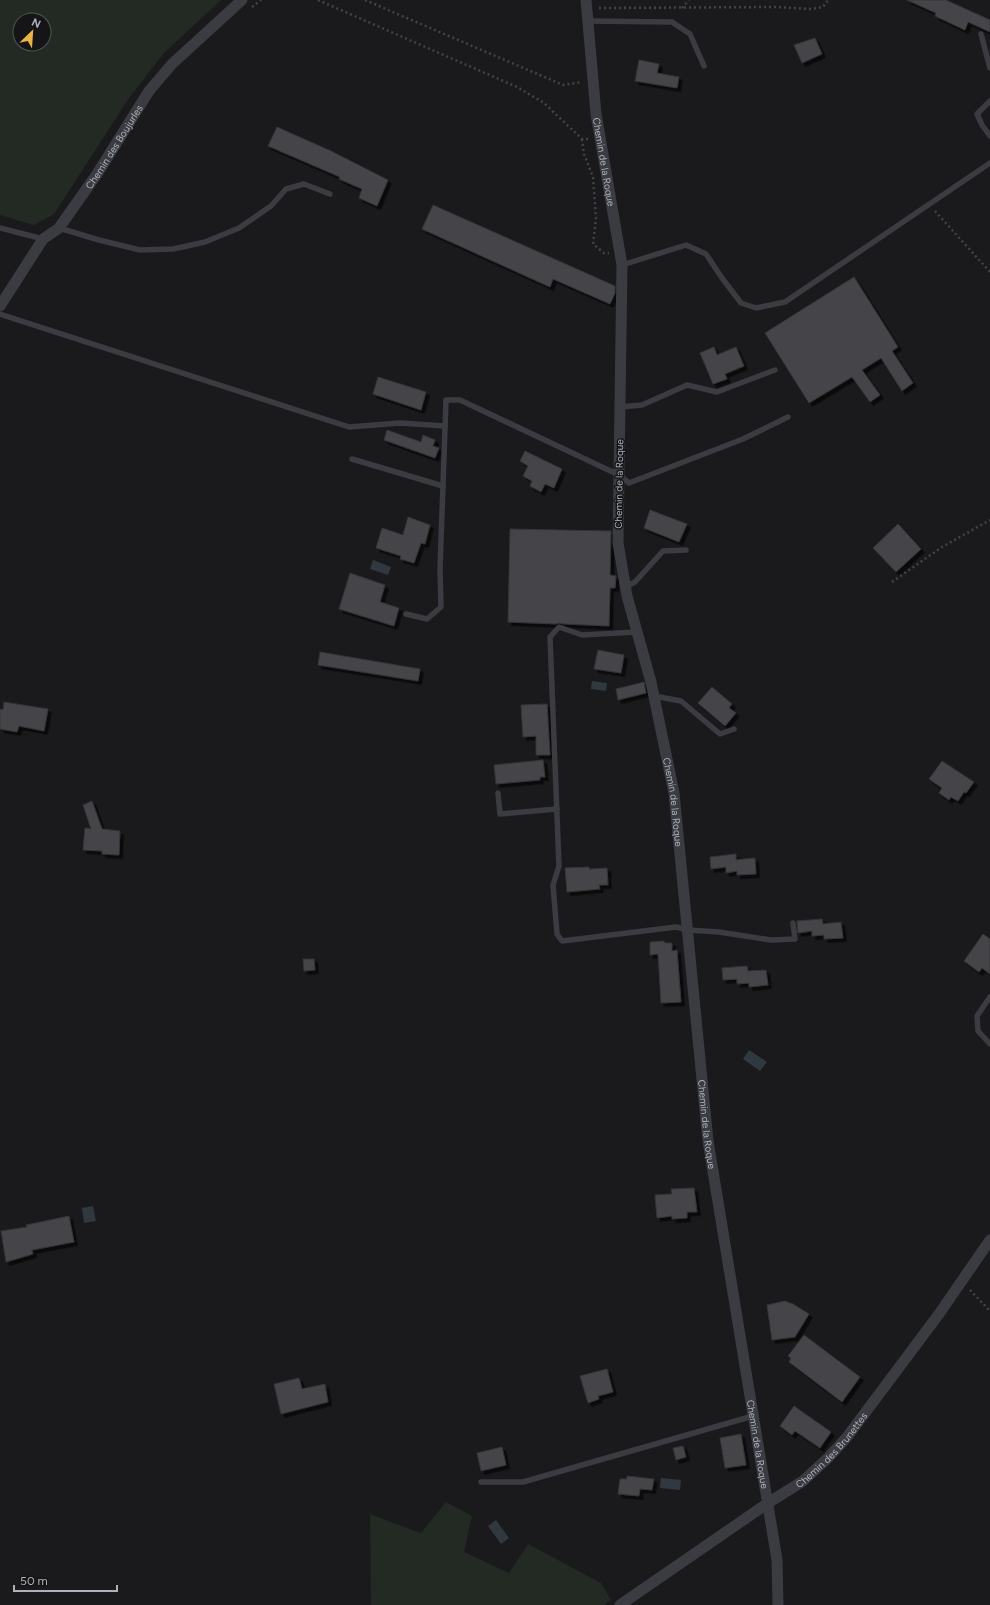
<svg xmlns="http://www.w3.org/2000/svg" width="990" height="1605" viewBox="0 0 990 1605" font-family="Figtree,sans-serif">
  <style>
    .green { fill: #222a23; fill-rule: evenodd }
    .water { fill: #303940 }
    .building { fill: #444549; stroke: #343438; filter: url(#shadow) }
    .lines { fill: none; stroke-linecap: round; stroke-linejoin: round }
    .path { stroke: #414348; stroke-width: 2.5; stroke-dasharray: 2 3; stroke-linecap: butt }
    .lane { stroke: #3b3c41; stroke-width: 5.5 }
    .street { stroke: #3b3c41; stroke-width: 11 }
    .labels { text-anchor: middle; dominant-baseline: central; stroke-width: 3; stroke-linejoin: round; paint-order: stroke }
    .street-label { font-size: 10px; fill: #adb1bb; stroke: #151517 }
  </style>
  <defs>
    <filter id="shadow"><feDropShadow dx="3.5" dy="3.5" stdDeviation="0" flood-color="#0009"/></filter>
  </defs>
  <rect width="100%" height="100%" fill="#1a1a1c"/>
  <g class="green">
    <path d="M0,0h221l-57,53 -35,45 -75,116 -20,11 -34,-10zM20,20h24v24h-24z"/>
    <polygon points="446,1502 472,1516 464,1552 509,1573 528,1544 601,1583 611,1600 604,1605 371,1605 370,1514 421,1533"/>
  </g>
  <g class="water">
    <polygon points="373,560 391,567 388,575 370,569"/>
    <polygon points="592,681 607,683 606,691 591,689"/>
    <polygon points="749,1050 767,1062 760,1071 743,1059"/>
    <polygon points="93,1206 96,1221 84,1223 82,1208"/>
    <polygon points="661,1478 681,1480 680,1490 660,1488"/>
    <polygon points="496,1520 509,1538 501,1544 488,1526"/>
  </g>
  <g class="building">
    <polygon points="907,0 946,0 990,20 990,32 968,22 965,30 935,16 936,13"/>
    <polygon points="815,38 822,54 802,63 794,45"/>
    <polygon points="639,60 659,64 657,73 679,77 677,88 635,81"/>
    <polygon points="277,127 331,151 388,180 377,206 359,198 362,189 339,179 340,177 268,146"/>
    <polygon points="433,205 615,286 615,293 610,304 553,279 550,287 422,229"/>
    <polygon points="854,277 898,347 892,351 913,383 902,391 881,358 862,370 880,395 870,402 852,377 809,403 765,333"/>
    <polygon points="714,347 717,355 736,347 744,366 725,374 727,379 713,384 700,353"/>
    <polygon points="378,377 426,392 421,410 373,394"/>
    <polygon points="387,430 421,442 423,435 435,440 433,446 439,448 435,458 384,440"/>
    <polygon points="525,451 562,469 554,488 545,484 541,492 530,486 532,481 523,476 528,466 520,461"/>
    <polygon points="650,510 687,524 679,542 644,528"/>
    <polygon points="408,517 430,525 425,544 421,543 414,563 400,559 401,556 376,548 382,528 403,535"/>
    <polygon points="898,524 921,549 896,572 873,548"/>
    <polygon points="510,529 611,531 610,575 616,576 615,588 610,588 609,626 564,624 558,623 556,624 508,622"/>
    <polygon points="350,573 385,585 380,602 399,608 394,626 339,609"/>
    <polygon points="598,650 624,655 621,673 594,669"/>
    <polygon points="320,652 420,669 418,681 318,665"/>
    <polygon points="644,682 646,693 618,700 616,689"/>
    <polygon points="712,687 732,704 729,708 736,713 725,726 698,703"/>
    <polygon points="4,702 48,709 44,731 19,726 17,732 0,729 0,709 3,710"/>
    <polygon points="547,704 550,755 536,755 536,736 523,737 521,705"/>
    <polygon points="543,760 545,777 540,777 540,780 496,784 494,765"/>
    <polygon points="942,761 974,782 966,793 964,792 958,801 951,797 949,800 939,793 942,788 929,779"/>
    <polygon points="92,801 102,829 120,831 119,855 102,854 102,851 83,850 85,828 91,829 83,805"/>
    <polygon points="736,854 736,860 755,858 756,874 737,875 737,871 726,873 726,867 711,869 710,857"/>
    <polygon points="589,867 589,869 607,868 608,885 599,885 600,889 567,892 565,868"/>
    <polygon points="822,919 823,924 841,922 843,938 824,939 824,935 812,936 812,931 798,933 797,921"/>
    <polygon points="983,934 990,939 990,974 982,968 979,972 964,961"/>
    <polygon points="664,941 665,943 672,943 672,951 677,950 681,1002 661,1003 658,954 650,955 650,942"/>
    <polygon points="303,959 314,959 315,970 304,971"/>
    <polygon points="747,966 748,971 766,970 768,985 749,987 749,983 737,984 737,979 723,980 722,968"/>
    <polygon points="694,1188 697,1212 687,1212 687,1218 672,1219 672,1216 657,1218 655,1195 672,1194 671,1189"/>
    <polygon points="69,1216 74,1242 32,1250 33,1254 6,1262 1,1231 27,1227 26,1225"/>
    <polygon points="785,1301 793,1304 809,1314 795,1337 772,1340 767,1305"/>
    <polygon points="804,1335 860,1377 842,1402 789,1362 791,1358 788,1356"/>
    <polygon points="607,1369 613,1392 598,1396 599,1399 588,1403 580,1376"/>
    <polygon points="299,1378 302,1389 325,1384 328,1402 281,1414 274,1384"/>
    <polygon points="794,1406 831,1432 820,1448 795,1431 792,1435 780,1426"/>
    <polygon points="741,1434 746,1465 725,1468 720,1438"/>
    <polygon points="683,1446 686,1457 676,1460 673,1448"/>
    <polygon points="502,1447 506,1465 481,1471 477,1453"/>
    <polygon points="627,1476 654,1479 652,1490 640,1489 639,1496 618,1494 620,1479 627,1479"/>
  </g>
  <g class="lines">
    <g class="path">
      <polyline points="318,0 517,87 544,103 582,139 588,139"/>
      <polyline points="365,0 563,85 582,82"/>
      <polyline points="252,7 261,0"/>
      <polyline points="599,8 776,7 810,9 823,7 828,0"/>
      <polyline points="682,8 689,0"/>
      <polyline points="582,139 584,154 593,177 596,218 593,244 604,253 609,253"/>
      <polyline points="935,211 990,272"/>
      <polyline points="892,582 942,547 990,520"/>
      <polyline points="970,1290 990,1311"/>
    </g>
    <g class="lane">
      <polyline points="587,21 672,22 690,34 704,66"/>
      <polyline points="981,34 990,68"/>
      <polyline points="990,101 977,114 982,125 990,136"/>
      <polyline points="0,228 43,239"/>
      <polyline points="59,228 99,240 140,250 173,249 205,242 239,228 271,206 286,189 304,184 330,194"/>
      <polyline points="622,265 686,245 706,254 722,278 741,303 756,308 785,302 990,163"/>
      <polyline points="0,314 349,427 400,423 445,426"/>
      <polyline points="620,407 642,405 687,385 717,392 775,370"/>
      <polyline points="352,459 443,486"/>
      <polyline points="625,587 635,582 663,551 686,550"/>
      <polyline points="406,614 427,619 441,607 440,569 446,400 460,400 619,475 629,483 743,439 788,417"/>
      <polyline points="637,632 582,635 559,627 550,637 559,866 553,885 557,934 562,941 676,927 688,930 719,932 771,940 795,939 793,923"/>
      <polyline points="654,696 681,701 720,734 734,729"/>
      <polyline points="498,793 500,814 557,809"/>
      <polyline points="990,997 977,1016 978,1031 990,1044"/>
      <polyline points="481,1482 523,1482 753,1416"/>
    </g>
    <g class="street">
      <path id="s1" d="M586,0l10,114 26,151 -4,278 9,53 24,86 23,111 34,348 69,419 1,45"/>
      <path id="s2" d="M0,306l43,-67 16,-11 38,-54 52,-83 23,-27 70,-64"/>
      <path id="s3" d="M620,1605l148,-102 35,-22 26,-24 18,-20 92,-123 51,-74"/>
    </g>
  </g>
  <g class="labels">
    <g class="street-label">
      <text stroke="none"><textPath href="#s2" startOffset="197">Chemin des Boujurles</textPath></text>
      <text stroke="none"><textPath href="#s1" startOffset="163">Chemin de la Roque</textPath></text>
      <text transform="translate(619 484) rotate(-89)">Chemin de la Roque</text>
      <text stroke="none"><textPath href="#s1" startOffset="811">Chemin de la Roque</textPath></text>
      <text stroke="none"><textPath href="#s1" startOffset="1135">Chemin de la Roque</textPath></text>
      <text stroke="none"><textPath href="#s1" startOffset="1459">Chemin de la Roque</textPath></text>
      <text stroke="none"><textPath href="#s3" startOffset="263">Chemin des Brunettes</textPath></text>
    </g>
  </g>
  <g transform="translate(32 32) rotate(25)"><circle r="19" fill="#151517" stroke="#525359"/>
  <path d="M0-3L7 15L0 10L-7 15Z" fill="#ebb543"/>
  <text y="-6" font-size="11" font-weight="bold" text-anchor="middle" fill="#adb1bb">N</text>
  </g>
  <path d="M14 1585v6h103v-6" fill="none" stroke="#adb1bb" stroke-width="2"/>
  <text x="20" y="1585" font-size="12" fill="#adb1bb" stroke="#151517" stroke-width="3" paint-order="stroke">50 m</text>
</svg>
